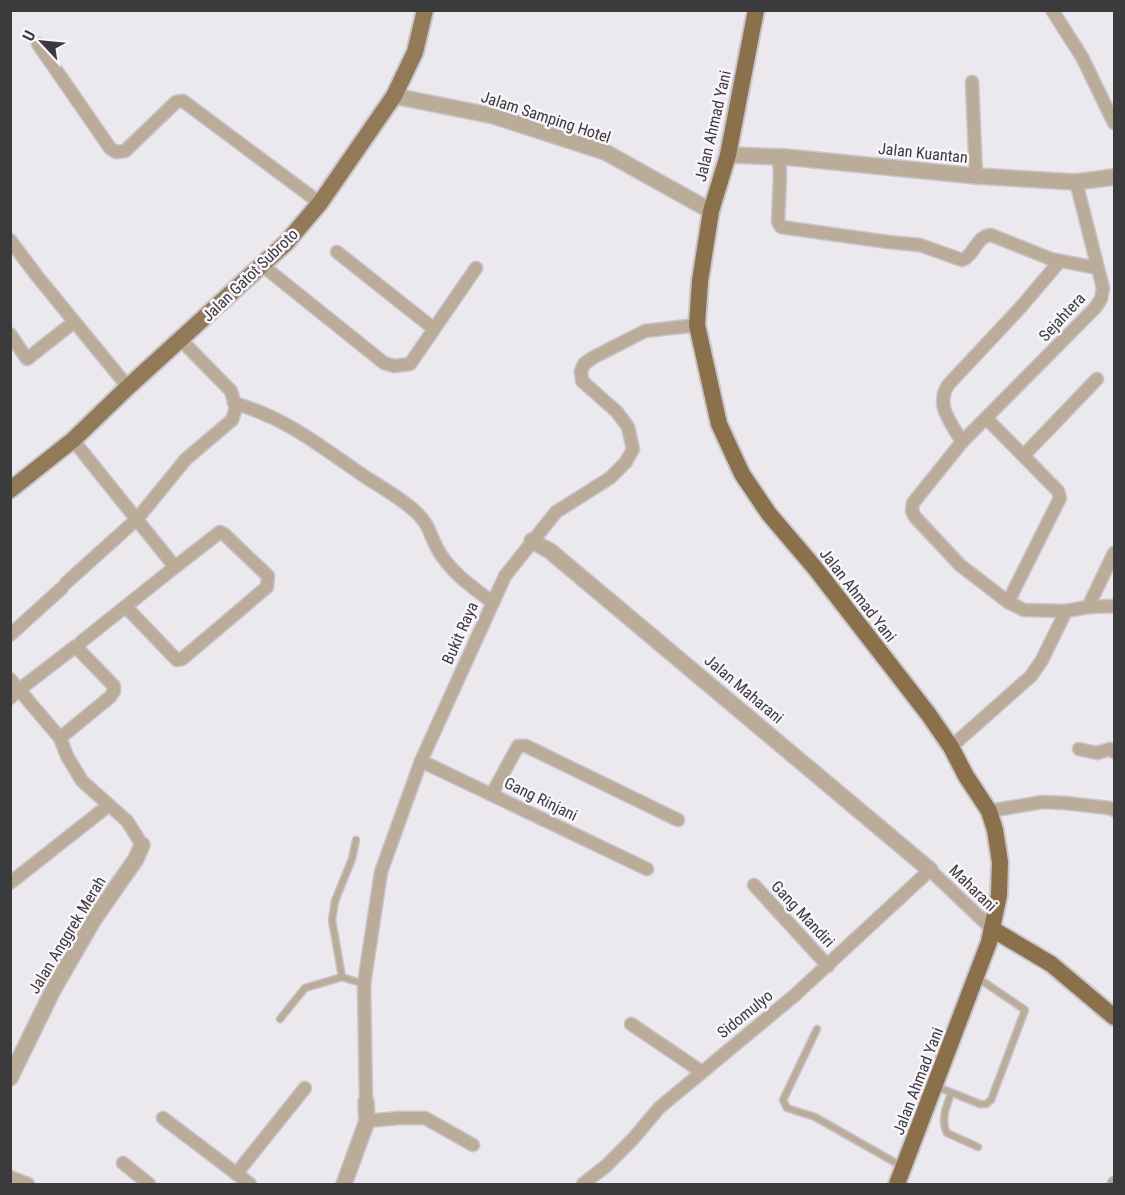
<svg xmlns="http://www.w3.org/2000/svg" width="1125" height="1195" viewBox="0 0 1125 1195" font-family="'Roboto Condensed',sans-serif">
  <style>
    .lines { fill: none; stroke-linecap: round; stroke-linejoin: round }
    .service-casing { stroke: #c8c5cb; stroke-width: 9 }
    .minor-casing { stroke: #c8c5cb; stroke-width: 15 }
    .tertiary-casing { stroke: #c8c5cb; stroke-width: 18 }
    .primary-casing { stroke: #c8c5cb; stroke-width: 20 }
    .trunk-casing { stroke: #c8c5cb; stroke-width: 20 }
    .service { stroke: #bbac9a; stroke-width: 6 }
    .minor { stroke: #bbac9a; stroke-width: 12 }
    .tertiary { stroke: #bbac9a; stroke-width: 15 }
    .primary { stroke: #927958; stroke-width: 16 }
    .trunk { stroke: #8b704c; stroke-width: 16 }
    .labels { text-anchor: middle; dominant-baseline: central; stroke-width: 5; stroke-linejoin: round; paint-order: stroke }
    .street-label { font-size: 16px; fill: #3b3a3d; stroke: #f8f5fb }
  </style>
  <rect width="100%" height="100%" fill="#ebe8ee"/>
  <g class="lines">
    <g class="service-casing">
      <g id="service">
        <polyline points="356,840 352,859 335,901 332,920 342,977 364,984"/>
        <polyline points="280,1019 305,988 342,977"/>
        <polyline points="817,1029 783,1100 787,1108 815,1117 903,1167"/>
        <polyline points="935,1086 980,1104 986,1104 991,1100 1025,1010 978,978"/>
        <path d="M951,1093c-4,13 -11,26 -4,40l31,14"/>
      </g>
    </g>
    <g class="minor-casing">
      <g id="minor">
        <polyline points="1052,10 1082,57 1114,123"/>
        <polyline points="38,44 110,148 116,152 125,151 176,102 183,101 320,203"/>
        <polyline points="972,82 976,176"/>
        <path d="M779,157l1,19 -2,46 3,5 107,15 32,3 42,15c13,-5 14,-24 29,-25l60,24 46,9"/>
        <polyline points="1076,182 1103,288 1101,299 1095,308 962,442 913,503 912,511 915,517 960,565 1008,602 1024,610 1066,611 1088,607 1114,606"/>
        <polyline points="10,240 37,276 128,387"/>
        <polyline points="337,252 434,329"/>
        <polyline points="263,266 384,363 394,366 410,364 476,268"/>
        <polyline points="10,334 27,359 74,322"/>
        <path d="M234,403c52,15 83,41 127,71 19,13 39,23 56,39 13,13 12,20 20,35 12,23 35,39 55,54"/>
        <polyline points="986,418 1058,491 1060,498 1008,602"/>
        <polyline points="73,440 175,567 220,532 224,534 268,576 267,587 182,659 177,660 173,656 126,607"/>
        <path d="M962,442c-11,-20 -27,-36 -14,-57l72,-77 40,-47"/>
        <polyline points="1024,455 1097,379"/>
        <polyline points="66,583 137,519 186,459 232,420 236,408 231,391 180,339"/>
        <polyline points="1088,607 1114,553"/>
        <polyline points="10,635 62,588"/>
        <polyline points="81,642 175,567"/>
        <polyline points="10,679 60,738 67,756 82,781 127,821 139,840"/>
        <polyline points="10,698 20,689 76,646"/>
        <polyline points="60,738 110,697 114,691 114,686 80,651"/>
        <polyline points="951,747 1031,676 1042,660 1066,611"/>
        <polyline points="1079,749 1097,753 1110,749 1114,752"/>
        <polyline points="421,761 647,869"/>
        <polyline points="492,794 518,746 526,746 678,820"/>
        <polyline points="989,811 1043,802 1065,803 1109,808 1114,810"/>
        <polyline points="10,883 109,805"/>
        <polyline points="754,885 828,966"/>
        <polyline points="631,1024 702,1072"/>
        <polyline points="366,1102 364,984 381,872 421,761 505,576 556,512 610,478 626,462 633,449 628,427 617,412 582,381 581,371 584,364 594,357 645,331 697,325"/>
        <polyline points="163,1118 250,1184"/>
        <polyline points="367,1121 399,1118 425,1118 473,1145"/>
        <polyline points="123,1163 149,1184"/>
        <polyline points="236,1174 305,1088"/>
        <polyline points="10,1177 28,1184"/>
        <polyline points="583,1184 606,1166 633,1139 659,1108 795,995 930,870 992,929"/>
        <polyline points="1114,1184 1114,1183"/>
      </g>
    </g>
    <g class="tertiary-casing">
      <g id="tertiary">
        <polyline points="394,96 494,116 605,152 711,211"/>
        <polyline points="728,155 785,157 976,176 1076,182 1114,177"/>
        <polyline points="532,541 550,551 930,870"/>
        <polyline points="10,1078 53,990 94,919 136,859 142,845"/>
        <polyline points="344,1184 367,1121 366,1102"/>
      </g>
    </g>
    <g class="primary-casing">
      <polyline id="primary" points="10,490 73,440 128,387 286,243 320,203 394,96 415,52 425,10"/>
    </g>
    <g class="trunk-casing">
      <g id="trunk">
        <polyline points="756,10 728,155 711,211 700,281 697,325 719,424 742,474 769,514 815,568 929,715 951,747 966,776 989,811 995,830 1000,862 999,895 989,942 897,1184"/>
        <polyline points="992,929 1051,964 1114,1017"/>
      </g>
    </g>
    <use href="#service" class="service"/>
    <use href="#minor" class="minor"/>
    <use href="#tertiary" class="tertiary"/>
    <use href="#primary" class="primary"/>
    <use href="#trunk" class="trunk"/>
  </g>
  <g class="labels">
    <g class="street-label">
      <text transform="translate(546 117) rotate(18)">Jalam Samping Hotel</text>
      <text transform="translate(713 126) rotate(-77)">Jalan Ahmad Yani</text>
      <text transform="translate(923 153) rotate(6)">Jalan Kuantan</text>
      <text transform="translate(250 275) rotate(-44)">Jalan Gatot Subroto</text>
      <text transform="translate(1062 317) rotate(-47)">Sejahtera</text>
      <text transform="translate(858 595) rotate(52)">Jalan Ahmad Yani</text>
      <text transform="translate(460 633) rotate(-66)">Bukit Raya</text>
      <text transform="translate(744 689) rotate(40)">Jalan Maharani</text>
      <text transform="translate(541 799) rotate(26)">Gang Rinjani</text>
      <text transform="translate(973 888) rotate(44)">Maharani</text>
      <text transform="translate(803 914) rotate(47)">Gang Mandiri</text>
      <text transform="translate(67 935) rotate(-59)">Jalan Anggrek Merah</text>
      <text transform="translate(745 1014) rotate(-39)">Sidomulyo</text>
      <text transform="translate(918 1081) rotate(-69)">Jalan Ahmad Yani</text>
    </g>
  </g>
  <rect width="1125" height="1195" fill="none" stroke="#3b3a3d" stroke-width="24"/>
  <g transform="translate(42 42) rotate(296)" stroke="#f8f5fb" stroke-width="4.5" paint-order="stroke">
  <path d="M0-4.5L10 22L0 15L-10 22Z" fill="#3b3a3d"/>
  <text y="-9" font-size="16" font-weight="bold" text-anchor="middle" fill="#3b3a3d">U</text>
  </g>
</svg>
